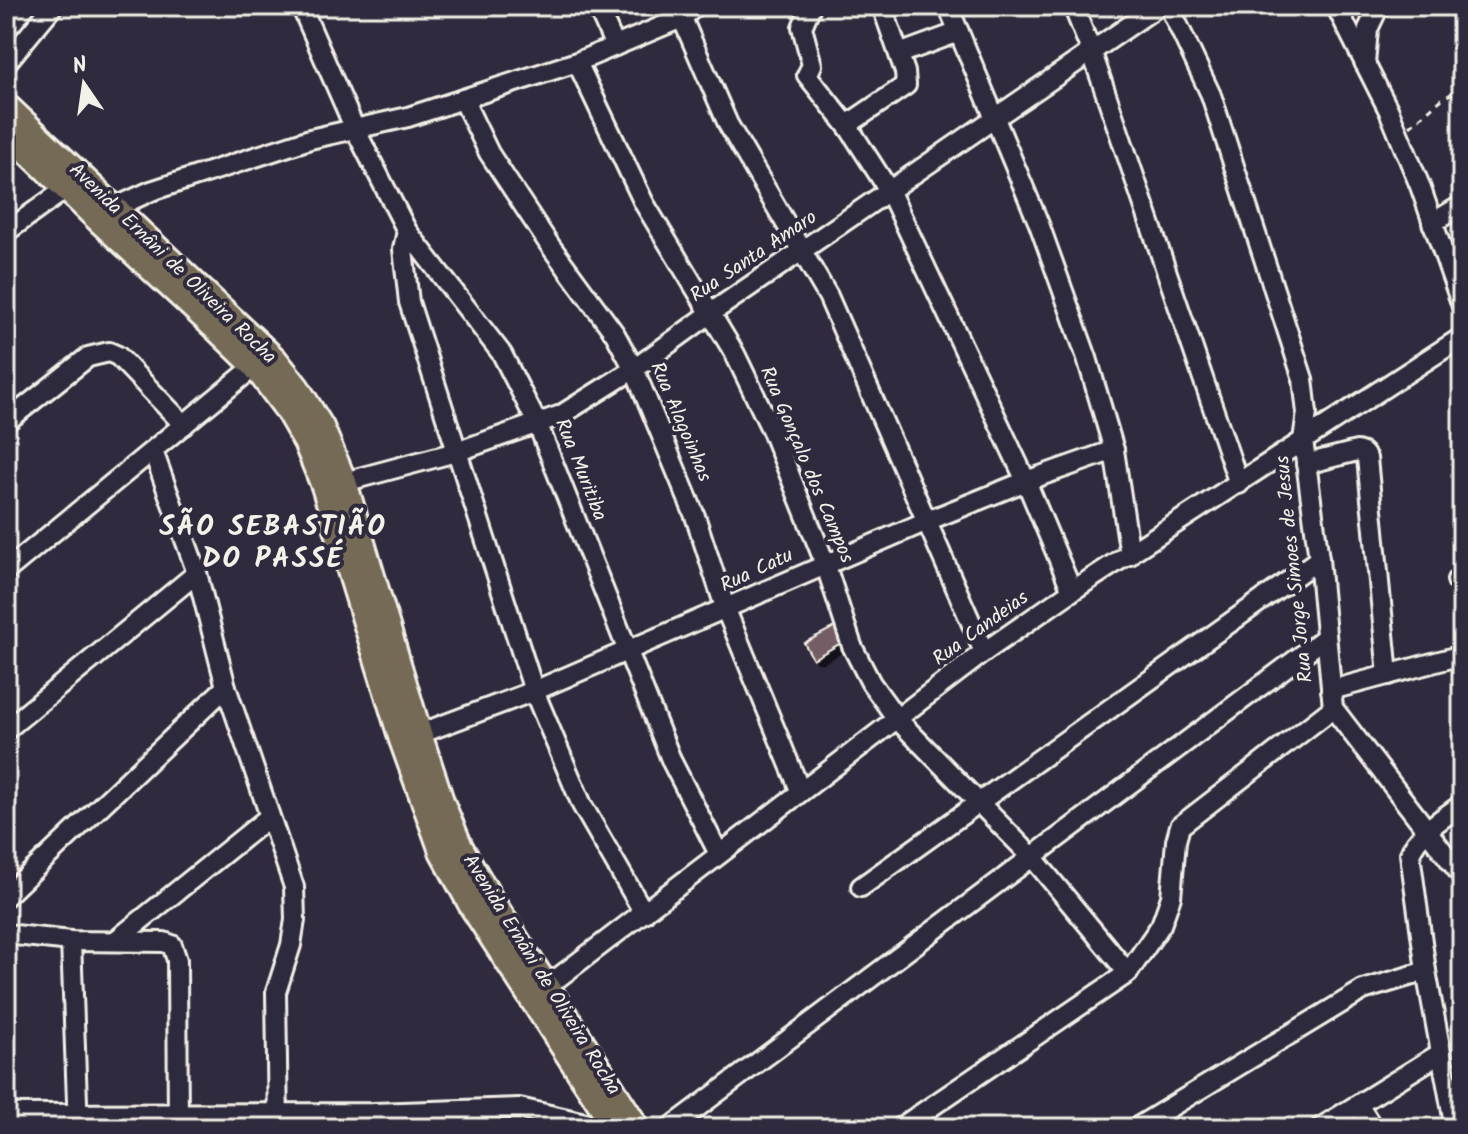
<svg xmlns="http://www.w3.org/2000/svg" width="1468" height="1134" viewBox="0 0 1468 1134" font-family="Kalam,sans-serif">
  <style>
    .building { fill: #755d65; stroke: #f4f1e8; stroke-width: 2; filter: url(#shadow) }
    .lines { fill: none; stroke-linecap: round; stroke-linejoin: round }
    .minor-casing { stroke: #f4f1e8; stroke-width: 24 }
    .major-casing { stroke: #f4f1e8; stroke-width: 30 }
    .path { stroke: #f4f1e8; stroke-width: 3; stroke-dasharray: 6 6; stroke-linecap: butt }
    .minor { stroke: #2f2a3d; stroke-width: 18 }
    .major { stroke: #756a55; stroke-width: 24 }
    .labels { text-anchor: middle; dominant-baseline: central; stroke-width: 8; stroke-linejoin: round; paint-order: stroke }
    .street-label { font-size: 20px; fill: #f4f1e8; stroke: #2f2a3d }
    .district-label { font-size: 28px; font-weight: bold; letter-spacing: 2px; fill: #f4f1e8; stroke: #2f2a3d }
  </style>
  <defs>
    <filter id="shadow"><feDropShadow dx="6" dy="6" stdDeviation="0" flood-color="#0009"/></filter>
  </defs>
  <rect width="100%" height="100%" fill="#2f2a3d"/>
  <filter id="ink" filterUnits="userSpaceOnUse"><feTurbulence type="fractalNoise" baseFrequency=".0125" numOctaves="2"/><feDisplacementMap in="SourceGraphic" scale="16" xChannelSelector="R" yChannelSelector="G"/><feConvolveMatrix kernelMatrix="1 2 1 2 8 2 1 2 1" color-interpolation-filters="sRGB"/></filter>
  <g filter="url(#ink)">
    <polygon class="building" points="838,625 846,640 813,659 804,643"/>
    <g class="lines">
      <g class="minor-casing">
        <g id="minor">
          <polyline points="301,6 354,127 407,231 502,354 538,425 672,762 719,854"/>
          <polyline points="597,6 615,46"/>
          <polyline points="811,6 802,27 812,65 807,75 849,128 890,192 1026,481 1072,591"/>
          <polyline points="948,6 1039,224 1087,358 1114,450 1130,555"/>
          <polyline points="1073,6 1092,53 1239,484"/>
          <polyline points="1169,6 1211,95 1303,379 1307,413 1303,440 1319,559 1333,708 1462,876"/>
          <polyline points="1336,6 1389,111 1420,186 1462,306"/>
          <polyline points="682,18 728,124 828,296 984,652"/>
          <polyline points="899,54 959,32"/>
          <polyline points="577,62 644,203 735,354 772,431 825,563 852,646 871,683 897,719 1033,858 1128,973"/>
          <polyline points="6,63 53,6"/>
          <polyline points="1365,64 1368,29 1379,6"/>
          <polyline points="463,99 489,153 549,244 615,334 634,369 695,516 726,610 800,790"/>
          <polyline points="849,128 853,121 906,85 905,72 882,6"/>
          <polyline points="106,216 114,208 151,191 310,139 408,117 463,99 577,62 682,18 696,6"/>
          <polyline points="1432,223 1462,205"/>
          <polyline points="407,231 403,249 409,302 534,691 582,805 644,913"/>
          <polyline points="6,232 67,188"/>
          <polyline points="6,422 88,357 109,352 118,356 184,425"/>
          <polyline points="153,451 197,573 226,687 294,887 295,920 291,945 276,992 278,1128"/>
          <polyline points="1306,464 1357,451 1363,453 1367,458 1388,675"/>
          <polyline points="344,482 456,452 561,415 634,369 711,313 1158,6"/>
          <polyline points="6,571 255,366"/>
          <polyline points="1462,577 1457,580 1462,592"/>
          <polyline points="1331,690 1462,655"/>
          <polyline points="6,730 197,573"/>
          <polyline points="419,734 534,691 927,521 1026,481 1114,450"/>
          <polyline points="861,887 1319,559"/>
          <polyline points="6,896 226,687"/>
          <polyline points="6,934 71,941 164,942 172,945 177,960 178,1128"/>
          <polyline points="71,941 78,1128"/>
          <polyline points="115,941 269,817"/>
          <polyline points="546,987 984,652 1072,591 1462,337"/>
          <polyline points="1358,1105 1373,1128"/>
          <polyline points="6,1114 373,1113 519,1108 607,1128"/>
          <polyline points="670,1128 1326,637"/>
          <polyline points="900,1128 1128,973 1161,925 1171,897 1176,841 1180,826 1333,708"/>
          <polyline points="1136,1128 1363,990 1426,971"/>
          <polyline points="1320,1128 1441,1053"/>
          <path d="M1455,1128l-29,-157 -16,-117c8,-22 34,-36 52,-50"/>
        </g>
      </g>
      <g class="major-casing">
        <g id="major">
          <polyline points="6,106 275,360 297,388 321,427 344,482 419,734 442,804 460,847 489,897 637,1128"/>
          <polyline points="6,130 100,221 219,331 255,366 287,409 306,442 324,486 402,740 442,851 472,906 616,1128"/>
        </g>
      </g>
      <polyline class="path" points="1410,126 1442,99 1462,88"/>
      <use href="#minor" class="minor"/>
      <use href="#major" class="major"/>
    </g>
  </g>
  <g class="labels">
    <g class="street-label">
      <text transform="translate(754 257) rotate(-34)">Rua Santa Amaro</text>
      <text transform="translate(172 264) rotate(44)">Avenida Ernâni de Oliveira Rocha</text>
      <text transform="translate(680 422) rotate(67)">Rua Alagoinhas</text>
      <text transform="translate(806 465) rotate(67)">Rua Gonçalo dos Campos</text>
      <text transform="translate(580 470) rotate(68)">Rua Muritiba</text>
      <text transform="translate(1295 569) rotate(-96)">Rua Jorge Simoes de Jesus</text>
      <text transform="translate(757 571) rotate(-25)">Rua Catu</text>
      <text transform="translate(981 629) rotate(-36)">Rua Candeias</text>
      <text transform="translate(541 975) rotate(58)">Avenida Ernâni de Oliveira Rocha</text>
    </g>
    <g class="district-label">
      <text x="273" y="527">SÃO SEBASTIÃO<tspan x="273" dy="32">DO PASSÉ</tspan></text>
    </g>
  </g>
  <rect width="1468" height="1134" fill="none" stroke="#2f2a3d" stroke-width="32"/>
  <rect x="16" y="16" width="1436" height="1102" fill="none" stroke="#f4f1e8" stroke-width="3" filter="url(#ink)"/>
  <g transform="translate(84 84) rotate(347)" stroke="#2f2a3d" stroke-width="6" paint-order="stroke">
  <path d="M0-6L14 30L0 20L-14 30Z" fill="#f4f1e8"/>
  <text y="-12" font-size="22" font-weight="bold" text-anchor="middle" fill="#f4f1e8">N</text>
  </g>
</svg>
